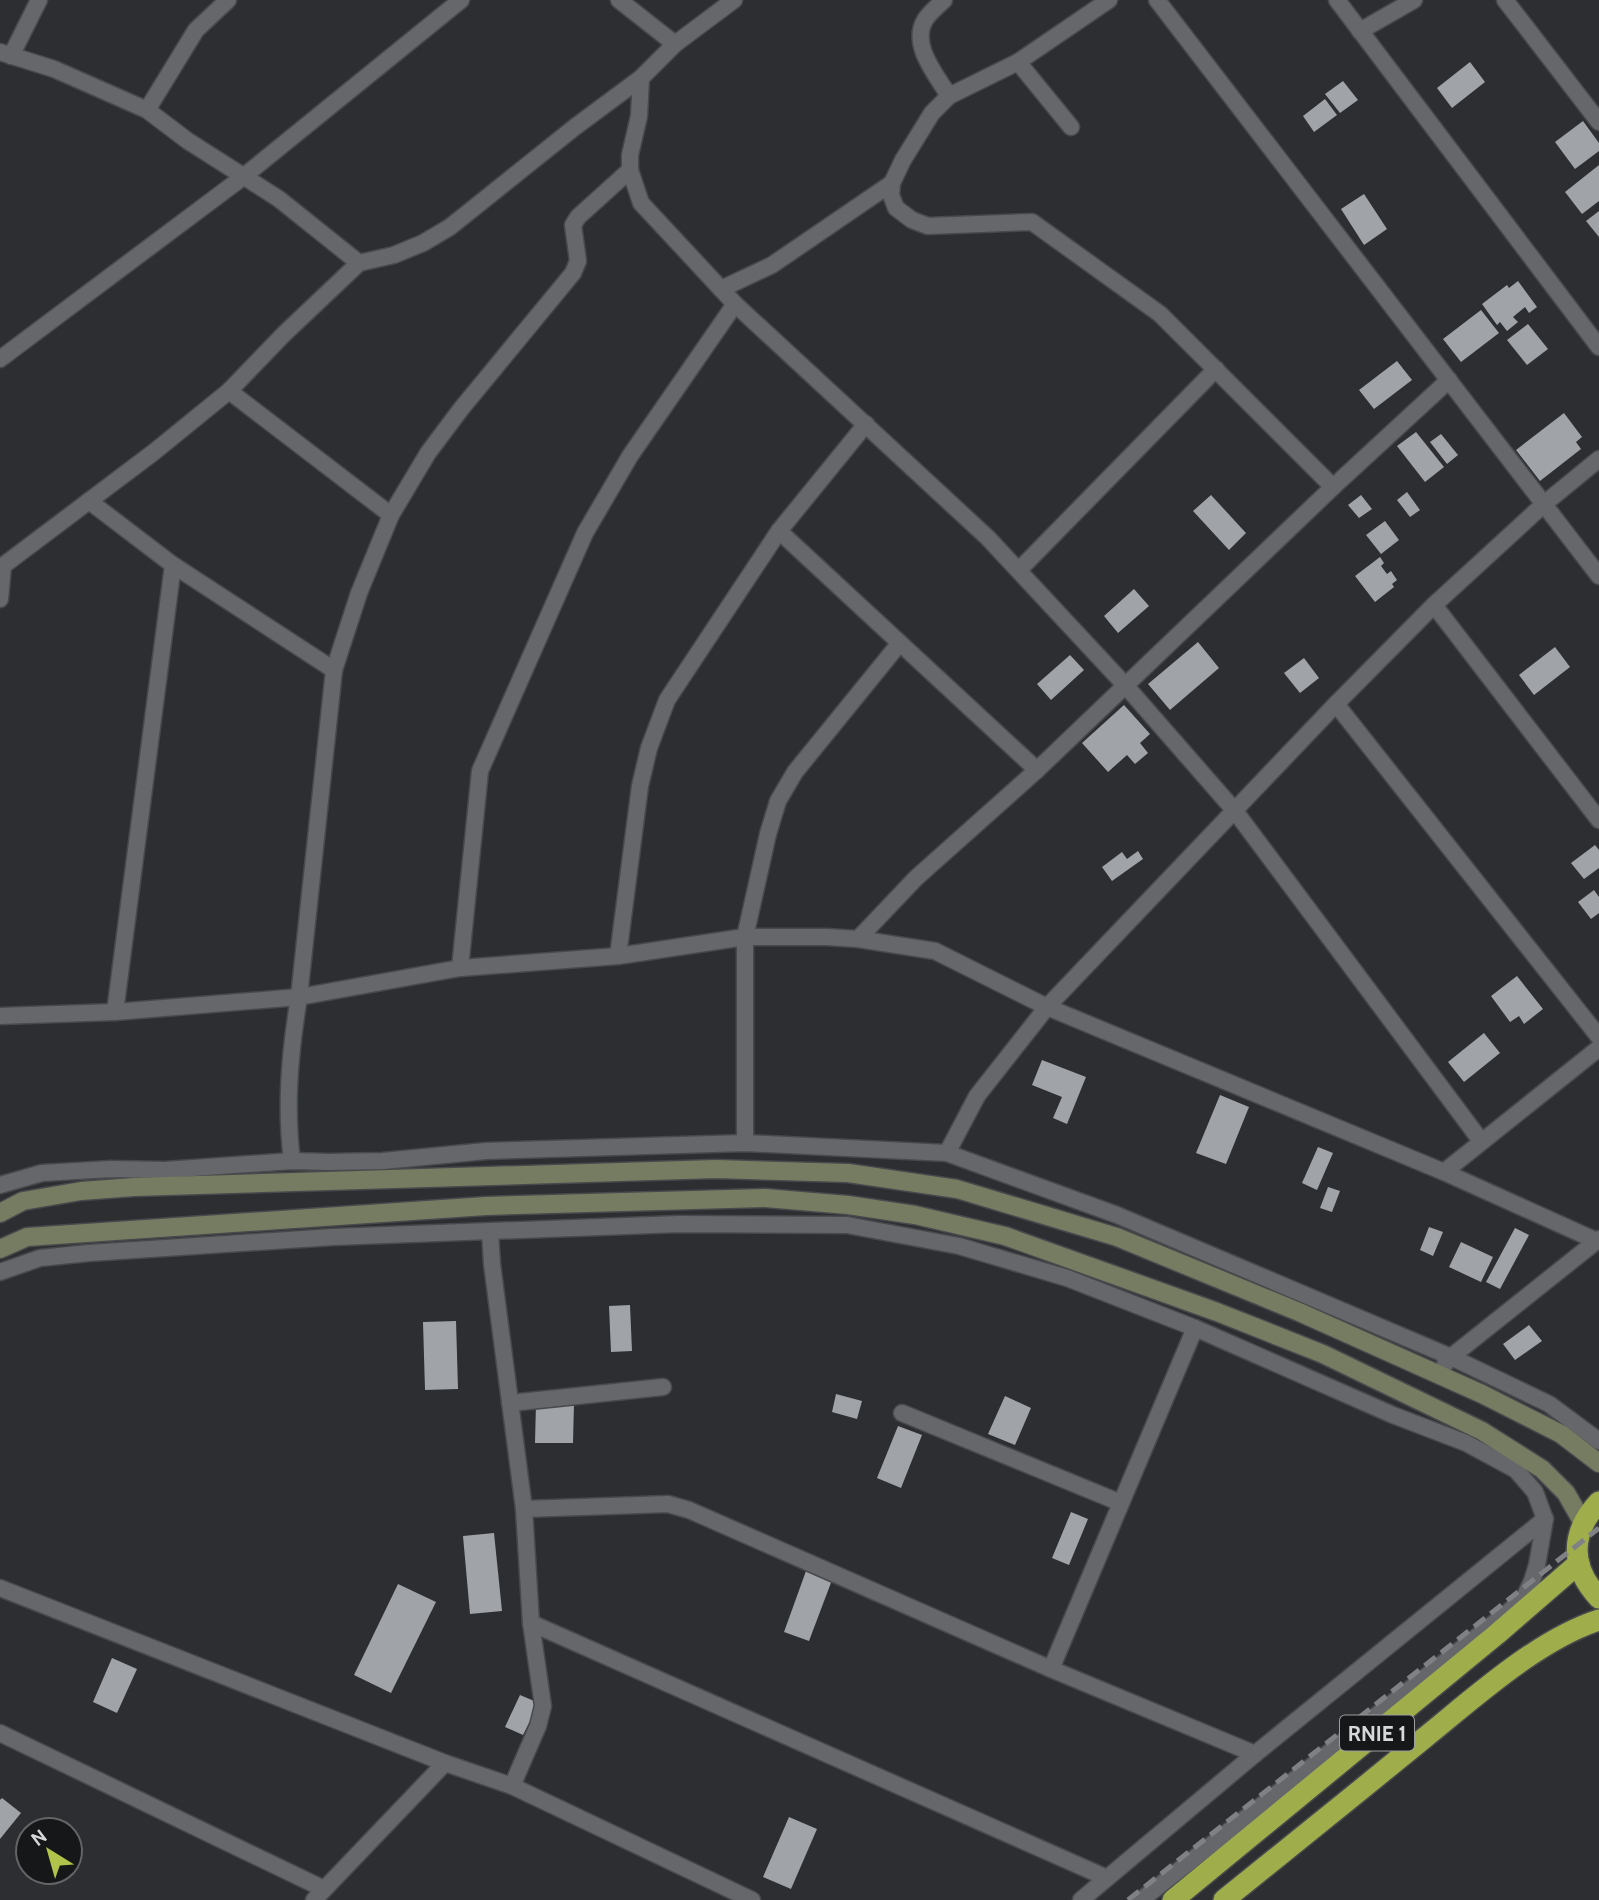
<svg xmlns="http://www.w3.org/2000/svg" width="1599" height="1900" viewBox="0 0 1599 1900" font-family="Cabin,sans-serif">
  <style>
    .building { fill: #a0a3a8 }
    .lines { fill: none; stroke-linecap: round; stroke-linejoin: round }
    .street-casing { stroke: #47494c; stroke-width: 19 }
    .secondary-casing { stroke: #47494c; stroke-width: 21 }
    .highway-casing { stroke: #47494c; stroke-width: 24 }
    .street { stroke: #65676b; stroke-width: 16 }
    .secondary { stroke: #767c61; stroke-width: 18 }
    .highway { stroke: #9fae4a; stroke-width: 21 }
    .rail { stroke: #7f8185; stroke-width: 5; stroke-dasharray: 14 7; stroke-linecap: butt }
    .labels { text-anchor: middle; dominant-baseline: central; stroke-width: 7; stroke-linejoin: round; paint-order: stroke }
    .shield { fill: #151718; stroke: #9c9ea0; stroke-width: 2 }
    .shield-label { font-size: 21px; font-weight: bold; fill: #d6d8da }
  </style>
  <rect width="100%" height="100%" fill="#2c2e32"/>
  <g class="building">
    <polygon points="1470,62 1485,82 1452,108 1437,88"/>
    <polygon points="1343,81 1358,100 1340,113 1325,94"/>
    <polygon points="1325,99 1337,115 1314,132 1303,116"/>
    <polygon points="1583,121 1599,143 1599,151 1575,169 1555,142"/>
    <polygon points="1599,165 1599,201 1582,214 1565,192"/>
    <polygon points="1364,194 1387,229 1364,245 1341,209"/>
    <polygon points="1599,211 1599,237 1586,221"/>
    <polygon points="1518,281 1537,307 1529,313 1525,307 1513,317 1518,322 1507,331 1500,322 1497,325 1482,304 1507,285 1509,288"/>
    <polygon points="1481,310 1499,333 1461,362 1443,339"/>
    <polygon points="1528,324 1548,349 1527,365 1507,340"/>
    <polygon points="1397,361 1412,380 1374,409 1359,390"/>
    <polygon points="1564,413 1582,437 1576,442 1581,449 1540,481 1516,450"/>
    <polygon points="1416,432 1444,467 1425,482 1397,446"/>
    <polygon points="1441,434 1458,455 1447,464 1430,442"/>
    <polygon points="1407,492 1420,510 1410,517 1397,500"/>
    <polygon points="1211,495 1246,533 1229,550 1193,511"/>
    <polygon points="1361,495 1372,509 1359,518 1348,505"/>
    <polygon points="1385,521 1399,540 1381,554 1366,535"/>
    <polygon points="1380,557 1384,563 1381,566 1387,574 1391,571 1397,580 1392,584 1394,587 1375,602 1355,576"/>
    <polygon points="1134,589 1149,606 1118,633 1104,616"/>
    <polygon points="1198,642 1219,668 1170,710 1148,684"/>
    <polygon points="1555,647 1570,667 1534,695 1519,675"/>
    <polygon points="1070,655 1084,670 1051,700 1037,684"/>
    <polygon points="1304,658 1319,678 1300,693 1284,673"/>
    <polygon points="1124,705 1150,734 1140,743 1148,753 1135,764 1127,755 1108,772 1082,743"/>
    <polygon points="1595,845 1599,850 1599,868 1584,879 1571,863"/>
    <polygon points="1138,851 1143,859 1112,881 1102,867 1122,852 1127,859"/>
    <polygon points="1594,890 1599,897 1599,913 1591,919 1578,902"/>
    <polygon points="1517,976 1543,1009 1524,1024 1519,1016 1510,1022 1491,996"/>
    <polygon points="1484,1033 1500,1053 1464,1082 1448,1062"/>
    <polygon points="1042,1060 1086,1077 1067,1124 1053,1118 1062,1097 1032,1085"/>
    <polygon points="1220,1095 1249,1107 1226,1164 1196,1153"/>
    <polygon points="1318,1147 1333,1153 1317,1190 1302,1183"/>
    <polygon points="1328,1187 1340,1191 1332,1212 1320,1208"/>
    <polygon points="1429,1227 1443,1232 1433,1256 1420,1250"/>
    <polygon points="1515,1228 1529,1235 1500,1289 1486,1282"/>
    <polygon points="1461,1242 1493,1257 1481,1282 1449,1267"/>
    <polygon points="630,1305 632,1351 611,1352 609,1306"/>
    <polygon points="456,1321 458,1389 425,1390 423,1322"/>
    <polygon points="1529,1325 1542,1341 1515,1360 1503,1344"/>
    <polygon points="836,1394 862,1401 857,1419 832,1412"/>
    <polygon points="1005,1396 1031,1408 1015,1445 988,1434"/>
    <polygon points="536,1403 574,1403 573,1443 535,1443"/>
    <polygon points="898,1426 922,1435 901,1488 877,1478"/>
    <polygon points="1071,1512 1088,1519 1069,1565 1052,1558"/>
    <polygon points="494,1533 502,1611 470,1614 463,1536"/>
    <polygon points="806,1571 832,1580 809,1641 784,1632"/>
    <polygon points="398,1584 436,1602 391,1693 354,1675"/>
    <polygon points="112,1658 137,1669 117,1713 93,1702"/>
    <polygon points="520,1695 539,1703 523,1735 505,1727"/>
    <polygon points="2,1798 21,1813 0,1839 0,1800"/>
    <polygon points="789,1817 817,1829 791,1889 763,1877"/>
  </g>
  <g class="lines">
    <g class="street-casing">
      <g id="street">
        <polyline points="619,0 675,44"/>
        <path d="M944,0c-6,6 -15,13 -19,20 -15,25 12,56 24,76"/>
        <polyline points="1109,0 1018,62 949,96 932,113 903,160 892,183 891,195 896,208 912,220 928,226 1032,222 1160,314 1333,487"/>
        <polyline points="1157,0 1599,576"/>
        <polyline points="1337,0 1599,347"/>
        <polyline points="1505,0 1599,122"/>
        <polyline points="1360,31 1414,0"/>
        <polyline points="0,52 54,69 147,110 188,141 279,199 359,263"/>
        <polyline points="11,56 39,0"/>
        <polyline points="1018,62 1071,127"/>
        <polyline points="641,78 639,116 630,155 630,170 641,203 735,304 988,538 1125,685 1235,811 1481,1141"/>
        <polyline points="147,110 196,30 228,0"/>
        <polyline points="721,289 772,265 892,183"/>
        <polyline points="0,359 243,177 461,0"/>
        <polyline points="229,391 391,515"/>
        <path d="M89,501l84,64 161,105 -35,327c-9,55 -14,108 -7,164"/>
        <polyline points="779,531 1037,770"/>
        <polyline points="0,568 154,452 229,391 284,334 359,263 394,255 423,243 450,227 575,127 641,78 675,44 734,0"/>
        <polyline points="1019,570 1216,369"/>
        <polyline points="0,599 3,566"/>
        <polyline points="1434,605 1599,820"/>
        <polyline points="334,670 359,593 391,515 428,453 461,409 573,273 578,261 573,225 578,217 630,170"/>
        <polyline points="1336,704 1599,1037"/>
        <polyline points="858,939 916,878 1037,770 1333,487 1449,380"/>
        <polyline points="618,956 640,786 649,748 667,700 779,531 866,424"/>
        <polyline points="460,968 480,771 585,533 630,456 735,304"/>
        <polyline points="115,1012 173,565"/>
        <polyline points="0,1016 115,1012 299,997 460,968 618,956 745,937 827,937 858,939 935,951 1047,1007 1444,1172 1597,1241"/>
        <polyline points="745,1143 745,937 768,834 778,801 795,772 899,644"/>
        <polyline points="947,1153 977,1096 1047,1007 1336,704 1434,605 1544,504 1599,459"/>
        <polyline points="1444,1172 1599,1048"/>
        <polyline points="0,1185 42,1173 111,1169 165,1170 292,1161 329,1162 383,1161 486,1151 745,1143 947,1153 1117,1215 1451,1357 1549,1404 1599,1441"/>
        <polyline points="490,1232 492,1264 524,1509 531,1623 543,1706 538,1726 512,1786"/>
        <polyline points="0,1272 40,1258 89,1253 333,1237 679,1224 847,1225 959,1246 1067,1278 1195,1328 1393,1415 1466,1443 1516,1470 1535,1492 1545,1519 1537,1565 1532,1581 1524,1598 1507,1613 1141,1900"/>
        <polyline points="1445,1364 1451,1357 1599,1239"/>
        <polyline points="510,1403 663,1387"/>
        <polyline points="902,1413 1121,1503"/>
        <polyline points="524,1509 668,1504 689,1510 1051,1669 1255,1754"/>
        <polyline points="0,1588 445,1763 512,1786 752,1900"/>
        <polyline points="531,1623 1107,1878"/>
        <polyline points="1051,1669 1195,1328"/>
        <polyline points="0,1733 324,1889"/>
        <polyline points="314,1900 445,1763"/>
        <polyline points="1081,1900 1255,1754 1545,1519"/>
      </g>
    </g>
    <g class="secondary-casing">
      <g id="secondary">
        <polyline points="0,1213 23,1201 81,1191 134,1187 716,1169 848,1173 957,1189 1117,1237 1299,1312 1482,1394 1561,1434 1599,1463"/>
        <polyline points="0,1249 27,1237 486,1206 765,1198 848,1205 915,1215 1005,1236 1217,1312 1323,1354 1482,1431 1542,1469 1566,1493 1583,1523"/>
      </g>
    </g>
    <g class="highway-casing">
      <g id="highway">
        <path d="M1599,1502c-29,31 -29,65 0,96"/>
        <polyline points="1173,1900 1497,1634 1579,1563"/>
        <path d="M1224,1900c67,-54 133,-107 199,-161 51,-41 114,-99 176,-119"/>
      </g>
    </g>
    <use href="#street" class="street"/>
    <use href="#secondary" class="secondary"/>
    <use href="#highway" class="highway"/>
    <polyline class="rail" points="1128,1900 1599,1528"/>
  </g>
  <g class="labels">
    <rect class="shield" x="1340" y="1715.5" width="74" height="35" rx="5"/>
    <g class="shield-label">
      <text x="1377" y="1733">RNIE 1</text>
    </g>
  </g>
  <g transform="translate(49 1851) rotate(323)"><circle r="33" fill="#151718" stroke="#626466" stroke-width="2"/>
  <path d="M0-5L12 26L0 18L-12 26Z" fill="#b2c34c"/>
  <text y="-10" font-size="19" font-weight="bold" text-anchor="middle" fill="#d6d8da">N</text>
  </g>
</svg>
